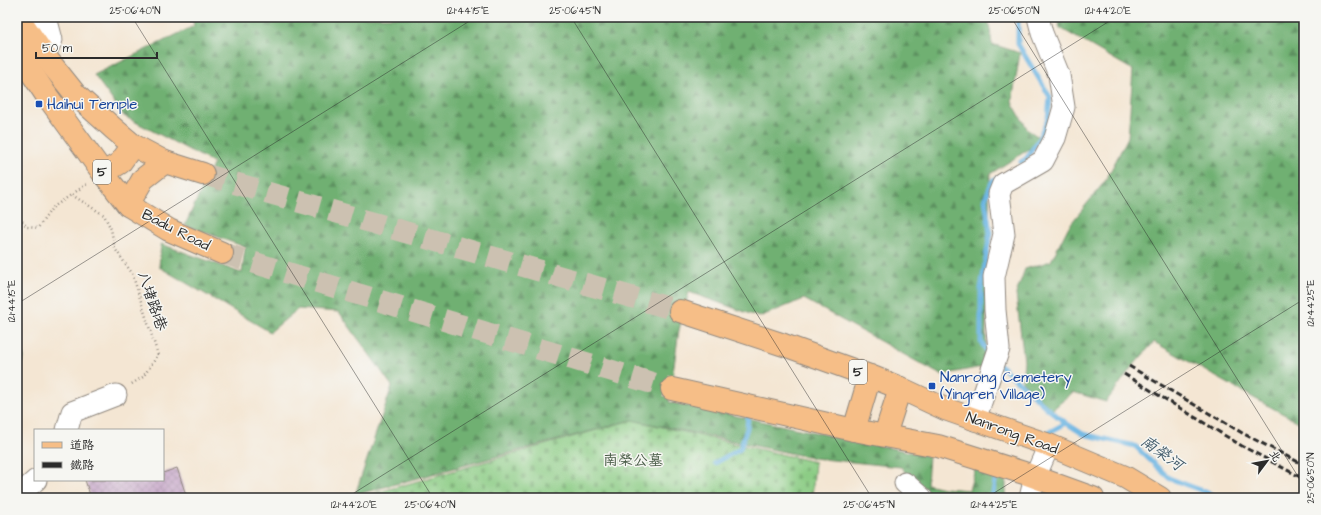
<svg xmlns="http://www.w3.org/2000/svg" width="1321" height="515" viewBox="0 0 1321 515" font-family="'Architects Daughter','LXGW WenKai TC',sans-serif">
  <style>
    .forest { fill: url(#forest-firs); stroke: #4e6e4e }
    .cemetery { fill: url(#cemetery-stones); stroke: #5b7c58 }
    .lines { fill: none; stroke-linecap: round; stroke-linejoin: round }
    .stream { stroke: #69b4e2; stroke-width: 5 }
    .building { fill: url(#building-cross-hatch) }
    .major-tunnel { stroke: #ccc1b1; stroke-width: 22; stroke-dasharray: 22 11; stroke-linecap: butt }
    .minor-casing { stroke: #90887f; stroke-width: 23 }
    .major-casing { stroke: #90887f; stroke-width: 24 }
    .path { stroke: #90887f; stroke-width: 2.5; stroke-dasharray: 1 3; stroke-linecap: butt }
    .minor { stroke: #fff; stroke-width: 21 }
    .major { stroke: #f6be87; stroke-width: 22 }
    .rail { stroke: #2b2b2b; stroke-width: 3; stroke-dasharray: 6 3; stroke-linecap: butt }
    .ticks { fill: none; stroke: #2b2b2b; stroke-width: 1; stroke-opacity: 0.45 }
    .transit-dot { fill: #1a4fb4; stroke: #f6f6f2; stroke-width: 1.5 }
    .labels { text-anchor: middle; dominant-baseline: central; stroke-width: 3; stroke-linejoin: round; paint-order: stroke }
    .shield { fill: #f6f6f2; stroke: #686867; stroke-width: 1 }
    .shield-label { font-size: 14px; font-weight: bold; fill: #2b2b2b }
    .transit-label { font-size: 15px; fill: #164399; stroke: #f6f6f2; text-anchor: start }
    .street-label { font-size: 15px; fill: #2b2b2b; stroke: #f6f6f2 }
    .park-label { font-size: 15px; fill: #485b46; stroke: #f6f6f2 }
    .water-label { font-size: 16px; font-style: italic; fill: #415b6b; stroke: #f6f6f2 }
    .neatline { fill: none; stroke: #2b2b2b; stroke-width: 1.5 }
    .ticks-label { font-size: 10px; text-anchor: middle; fill: #2b2b2b }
  </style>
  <defs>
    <pattern id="forest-firs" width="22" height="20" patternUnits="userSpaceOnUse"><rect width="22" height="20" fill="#70b072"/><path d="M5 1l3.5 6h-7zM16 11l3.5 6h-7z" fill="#5c8f5e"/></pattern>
    <pattern id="cemetery-stones" width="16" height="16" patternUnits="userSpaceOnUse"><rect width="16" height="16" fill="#8bcc84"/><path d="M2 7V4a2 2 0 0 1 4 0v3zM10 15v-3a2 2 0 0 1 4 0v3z" fill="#78af72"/></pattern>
    <pattern id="building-cross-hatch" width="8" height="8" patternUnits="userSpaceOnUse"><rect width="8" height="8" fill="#c29fc5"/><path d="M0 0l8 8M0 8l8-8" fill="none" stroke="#9e82a0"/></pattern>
  </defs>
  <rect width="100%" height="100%" fill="#f6f6f2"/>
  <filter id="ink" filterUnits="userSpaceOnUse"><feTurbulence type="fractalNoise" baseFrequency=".025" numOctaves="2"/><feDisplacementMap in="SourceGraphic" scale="8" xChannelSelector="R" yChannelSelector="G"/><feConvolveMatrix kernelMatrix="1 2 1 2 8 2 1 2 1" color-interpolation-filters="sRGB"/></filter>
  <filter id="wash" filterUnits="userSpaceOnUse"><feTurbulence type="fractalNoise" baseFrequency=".012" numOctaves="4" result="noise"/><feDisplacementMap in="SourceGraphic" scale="16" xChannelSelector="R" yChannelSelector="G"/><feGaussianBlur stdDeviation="0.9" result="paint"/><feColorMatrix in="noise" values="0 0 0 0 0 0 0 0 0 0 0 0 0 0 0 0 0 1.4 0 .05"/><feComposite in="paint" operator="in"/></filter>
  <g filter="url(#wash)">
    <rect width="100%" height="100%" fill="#f4e6d3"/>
    <g class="forest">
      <polygon points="192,17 988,17 992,44 1020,53 1012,102 1028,130 1043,140 990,174 986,333 987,366 941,375 804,299 759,317 689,292 679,330 669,402 929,456 927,484 944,488 969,490 975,469 1006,481 1006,498 926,498 901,467 813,458 632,420 355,495 392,386 339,312 298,309 270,332 159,267 161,244 242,273 245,247 185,225 214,163 124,116 94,75 194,26"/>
      <polygon points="1057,17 1304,17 1304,425 1252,397 1154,342 1132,367 1106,402 1073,392 1052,410 1022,381 1024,361 1016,294 1025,269 1051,261 1069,226 1106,180 1128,137 1133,70 1060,28"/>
      <polygon points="17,335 24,358 17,371"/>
    </g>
    <polygon class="cemetery" points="632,420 815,462 812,498 358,498"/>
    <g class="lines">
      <g class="stream">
        <polyline points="1018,17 1018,44 1050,97 1048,119 1039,139 1026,159 1021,162"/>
        <polyline points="991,357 981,342 981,289 990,233 985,199 992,182 998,178"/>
        <polyline points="1001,366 1047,408 1066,423"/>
        <polyline points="1044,435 1066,423 1083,434 1135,446 1169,478 1221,498"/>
        <polyline points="715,463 740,449 747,428 748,416"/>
        <polyline points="992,498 996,476"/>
      </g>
    </g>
    <g id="blocks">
      <polygon class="building" points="177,468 187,498 91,498 85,480 163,480 163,473"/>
    </g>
  </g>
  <g filter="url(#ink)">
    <use href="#blocks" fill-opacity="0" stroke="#90887f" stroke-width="1"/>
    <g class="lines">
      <g class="major-tunnel">
        <polyline points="203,174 680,311"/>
        <polyline points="222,253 672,389"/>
      </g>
      <g class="minor-casing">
        <g id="minor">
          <polyline points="43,17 48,25 52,40 44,55"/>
          <polyline points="975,420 999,349 995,310 994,277 1004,234 999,194 1003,184 1043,161 1055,138 1064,107 1059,75 1042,33 1038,17"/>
          <polyline points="67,430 72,412 116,395"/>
          <polyline points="905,483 922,498"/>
          <polyline points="17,497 36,480"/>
          <polyline points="1030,498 1035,477 1049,445"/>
        </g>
      </g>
      <g class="major-casing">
        <g id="major">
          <polyline points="18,17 44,55 76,95 114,129 133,145 165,162 203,174"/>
          <polyline points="17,51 47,96 103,173 128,205 169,230 222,253"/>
          <polyline points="103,173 120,163 133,145"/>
          <polyline points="128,205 143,179 165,162"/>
          <polyline points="680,311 784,345 870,376 900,388 945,409 1049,445 1125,477 1160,498"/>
          <polyline points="672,389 854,430 938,446 1024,473 1093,498"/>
          <polyline points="854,430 870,376"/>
          <polyline points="885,435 900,388"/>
        </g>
      </g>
      <g class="path">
        <polyline points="17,97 23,93"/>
        <polyline points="17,119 17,120"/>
        <polyline points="72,195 104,215 111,229 115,249 132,273 158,355 143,377 130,385"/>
        <polyline points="17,215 27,227 38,228 52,208 87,184"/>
      </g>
      <use href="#minor" class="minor"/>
      <use href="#major" class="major"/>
      <g class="rail">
        <polyline points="1129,366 1244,434 1304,465"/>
        <polyline points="1124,374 1242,446 1304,479"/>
      </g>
    </g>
  </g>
  <path class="ticks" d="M132,17l301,481M571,17l301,481M1011,17l293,469M17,304l459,-287M346,498l770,-481M986,498l318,-199"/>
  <g class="transit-dot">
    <rect x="35" y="100" width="8" height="8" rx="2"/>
    <rect x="928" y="382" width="8" height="8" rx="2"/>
  </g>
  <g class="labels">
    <g class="shield">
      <rect x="93" y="160" width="18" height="24" rx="3"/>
      <rect x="849" y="360" width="18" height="24" rx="3"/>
    </g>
    <g class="shield-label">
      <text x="102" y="172">5</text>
      <text x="858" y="372">5</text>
    </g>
    <g class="transit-label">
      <text x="47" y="104">Haihui Temple</text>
      <text x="940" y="377">Nanrong Cemetery<tspan x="940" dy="17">(Yingren Village)</tspan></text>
    </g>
    <g class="street-label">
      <text transform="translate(176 230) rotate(27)">Badu Road</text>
      <text transform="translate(152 301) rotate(71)">八堵路1巷</text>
      <text transform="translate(1012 433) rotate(20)">Nanrong Road</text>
    </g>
    <g class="park-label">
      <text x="633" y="460">南榮公墓</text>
    </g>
    <g class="water-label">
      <text transform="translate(1162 453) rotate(36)">南榮河</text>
    </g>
  </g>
  <rect width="1321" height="515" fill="none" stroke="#f6f6f2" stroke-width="44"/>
  <rect x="34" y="429" width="130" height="52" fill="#f6f6f2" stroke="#a5a5a2"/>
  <rect x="42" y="442" width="20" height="6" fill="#f6be87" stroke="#a5a5a2"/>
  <text x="70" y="449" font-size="12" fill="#2b2b2b">道路</text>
  <rect x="42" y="462" width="20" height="6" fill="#2b2b2b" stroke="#a5a5a2"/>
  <text x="70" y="469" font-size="12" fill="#2b2b2b">鐵路</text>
  <g transform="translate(1267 461) rotate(58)" stroke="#f6f6f2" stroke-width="3" paint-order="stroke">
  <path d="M0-3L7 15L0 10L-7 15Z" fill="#2b2b2b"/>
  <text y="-6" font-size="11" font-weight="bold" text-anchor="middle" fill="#2b2b2b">北</text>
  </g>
  <path d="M36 52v6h121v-6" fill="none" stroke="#2b2b2b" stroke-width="2"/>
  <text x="42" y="52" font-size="12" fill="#2b2b2b" stroke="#f6f6f2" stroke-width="3" paint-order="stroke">50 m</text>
  <rect x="22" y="22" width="1277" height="471" class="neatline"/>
  <g class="ticks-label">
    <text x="135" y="14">25°06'40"N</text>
    <text x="468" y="14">121°44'15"E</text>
    <text x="575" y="14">25°06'45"N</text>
    <text x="1014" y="14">25°06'50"N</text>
    <text x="1108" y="14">121°44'20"E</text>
    <text transform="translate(11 301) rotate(-90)" y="4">121°44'15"E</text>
    <text transform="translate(1310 303) rotate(-90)" y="4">121°44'25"E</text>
    <text transform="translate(1310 478) rotate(-90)" y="4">25°06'50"N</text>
    <text x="354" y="508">121°44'20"E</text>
    <text x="430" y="508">25°06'40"N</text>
    <text x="869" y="508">25°06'45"N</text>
    <text x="994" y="508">121°44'25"E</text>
  </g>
</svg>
